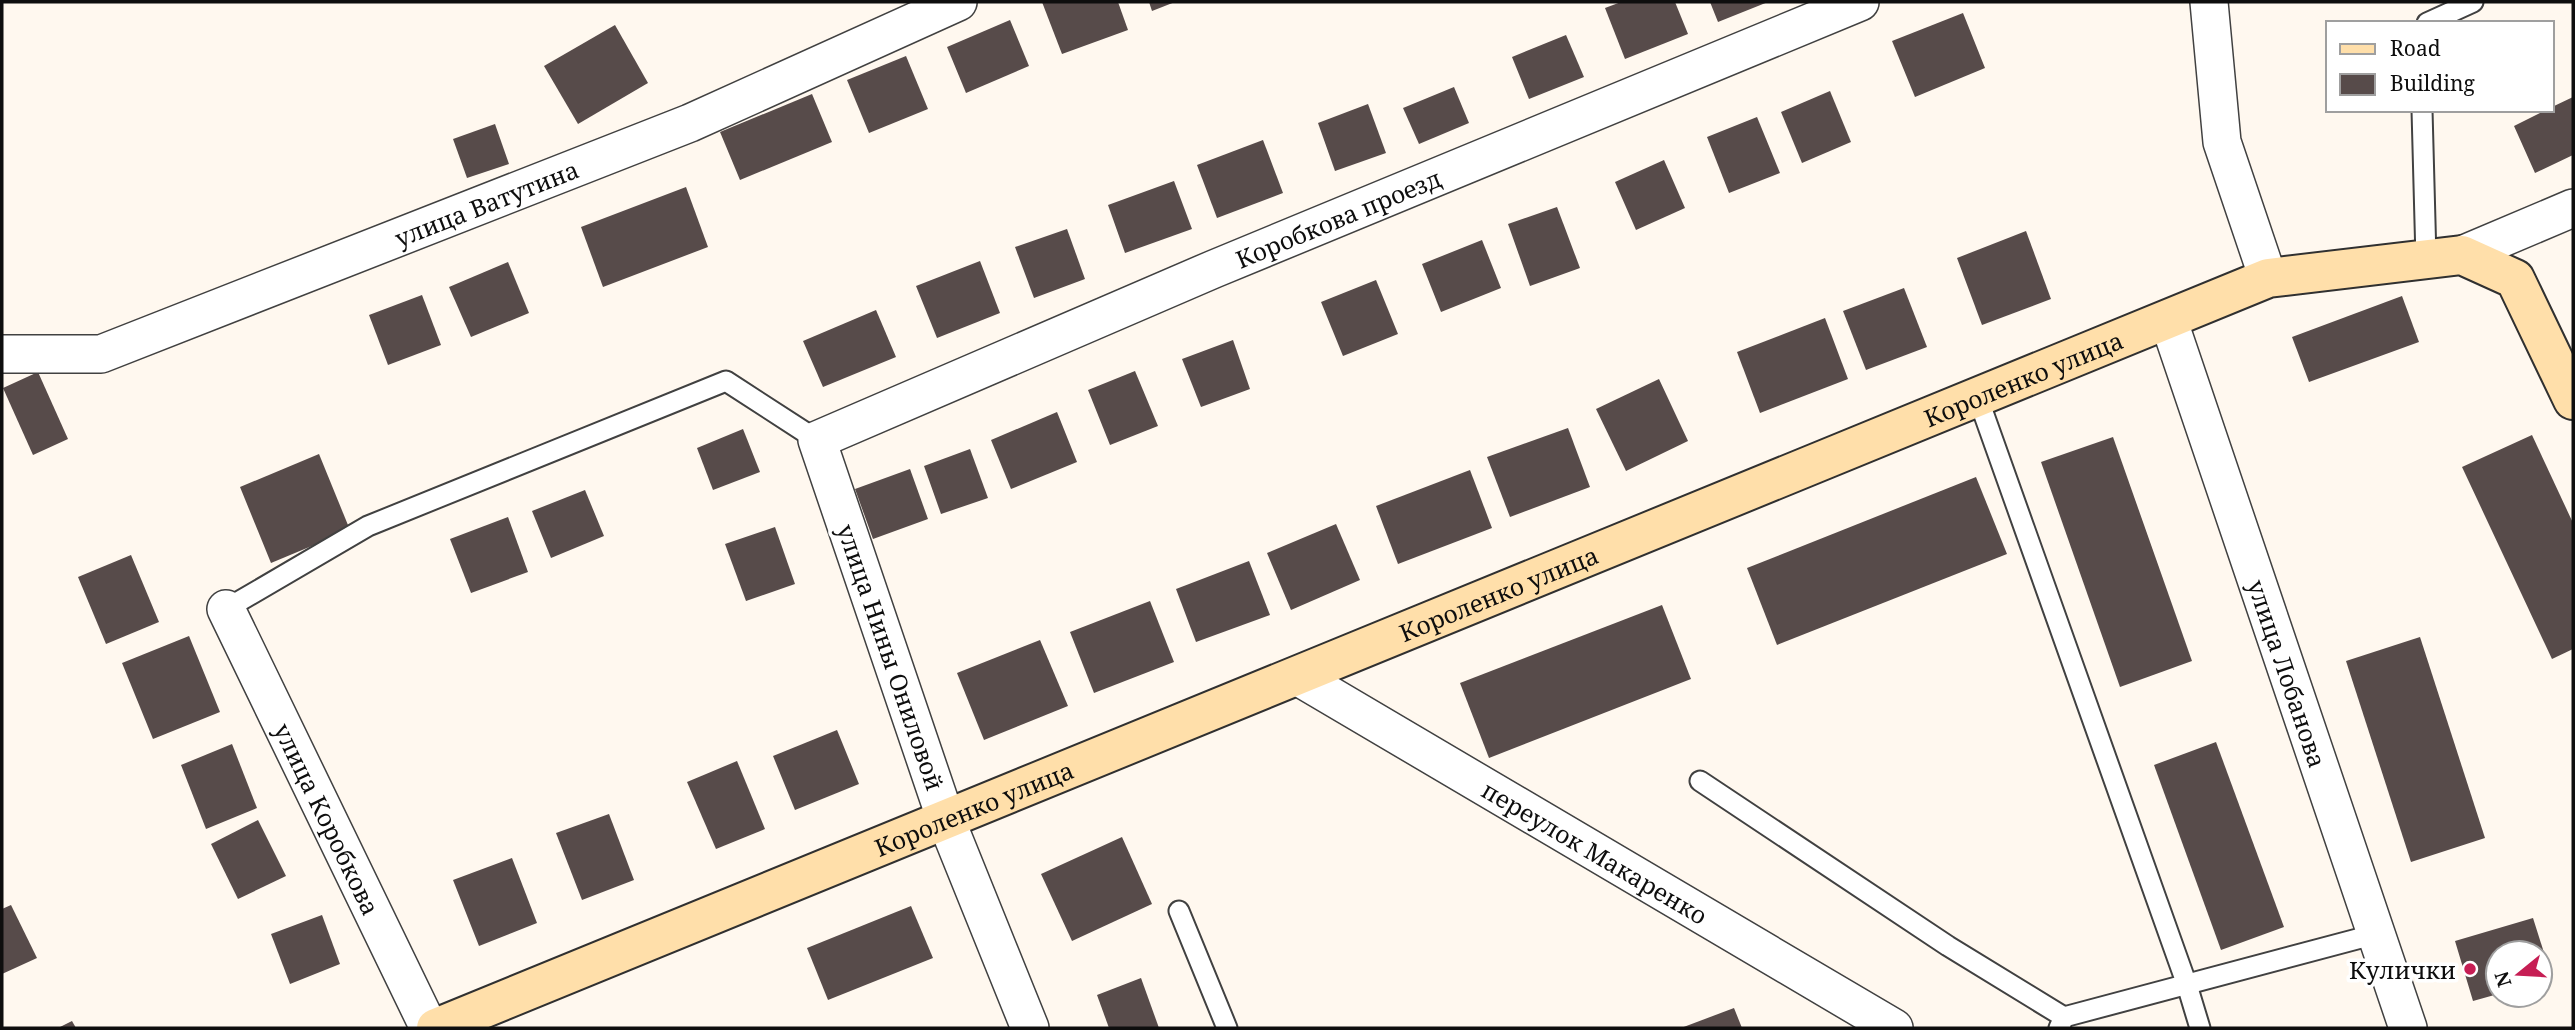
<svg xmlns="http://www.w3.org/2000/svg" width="2575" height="1030" viewBox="0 0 2575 1030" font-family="'Noto Serif',serif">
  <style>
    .building { fill: #574b4a }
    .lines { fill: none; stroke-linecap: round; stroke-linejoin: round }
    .lane-casing { stroke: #414141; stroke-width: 23 }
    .street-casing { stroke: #414141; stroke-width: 40 }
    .secondary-casing { stroke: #303030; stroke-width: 42 }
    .lane { stroke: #fff; stroke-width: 19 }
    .street { stroke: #fff; stroke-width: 37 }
    .secondary { stroke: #ffdfaa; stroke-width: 38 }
    .poi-dot { fill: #c61e54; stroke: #fff; stroke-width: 2.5 }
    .labels { text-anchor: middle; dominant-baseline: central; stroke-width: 7; stroke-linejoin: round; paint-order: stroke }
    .street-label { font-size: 24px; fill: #0e0e0e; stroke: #fff }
    .poi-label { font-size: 24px; fill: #0e0e0e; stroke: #fff; text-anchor: end }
  </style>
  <rect width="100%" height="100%" fill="#fff8ef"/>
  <g class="building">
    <polygon points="1042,2 1118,2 1128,30 1062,54"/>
    <polygon points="1149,2 1175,2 1152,11"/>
    <polygon points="1621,2 1675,2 1688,34 1625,59 1605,8"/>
    <polygon points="1710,2 1768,2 1718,22"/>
    <polygon points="1963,13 1985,68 1915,97 1892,41"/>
    <polygon points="1010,20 1029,66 966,93 947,47"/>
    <polygon points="615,25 648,83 578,124 544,66"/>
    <polygon points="1566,35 1584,77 1529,99 1512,57"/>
    <polygon points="906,56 928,109 869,133 847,80"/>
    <polygon points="1454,87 1469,123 1419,144 1403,108"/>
    <polygon points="1830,91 1851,142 1802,163 1781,112"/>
    <polygon points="812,94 832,142 740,180 720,132"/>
    <polygon points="2573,97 2573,155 2535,173 2514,126 2546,110 2552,110 2552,107"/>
    <polygon points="1368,104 1386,153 1335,171 1318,123"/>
    <polygon points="1757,117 1780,173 1729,193 1707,137"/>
    <polygon points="495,124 509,164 467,178 453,139"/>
    <polygon points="1263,140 1283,193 1217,218 1197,165"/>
    <polygon points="1664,160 1685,208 1636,230 1615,182"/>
    <polygon points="1174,181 1192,229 1125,253 1108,205"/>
    <polygon points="686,187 708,247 603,287 581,227"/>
    <polygon points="1557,207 1580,268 1530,286 1508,224"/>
    <polygon points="1067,229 1085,279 1034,298 1015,247"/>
    <polygon points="2026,231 2051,299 1982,325 1957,258"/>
    <polygon points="1482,240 1501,288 1441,312 1422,264"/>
    <polygon points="980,261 1000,313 937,338 916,286"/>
    <polygon points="508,262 529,313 471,337 449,287"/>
    <polygon points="1376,280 1398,334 1343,356 1321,302"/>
    <polygon points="1904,288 1927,347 1866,370 1843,311"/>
    <polygon points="422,295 441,345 388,365 369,315"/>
    <polygon points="2402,296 2419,342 2309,382 2292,337"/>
    <polygon points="876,310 896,357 823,387 803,341"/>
    <polygon points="1825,318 1848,379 1760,413 1737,352"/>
    <polygon points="1233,340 1250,389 1201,407 1182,359"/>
    <polygon points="1135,371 1158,426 1110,445 1088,390"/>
    <polygon points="38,372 68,439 33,455 3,388"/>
    <polygon points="1659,379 1688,441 1626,471 1596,409"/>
    <polygon points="1057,412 1077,462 1011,489 991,440"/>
    <polygon points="1568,428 1590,487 1510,517 1487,457"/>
    <polygon points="743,429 760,472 713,490 697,448"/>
    <polygon points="2532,435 2573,523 2573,649 2552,659 2462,467"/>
    <polygon points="2113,437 2192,661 2120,687 2041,462"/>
    <polygon points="970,449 988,498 941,514 924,466"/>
    <polygon points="319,454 350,530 271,563 240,487"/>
    <polygon points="910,469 928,519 873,539 855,489"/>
    <polygon points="1470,470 1492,528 1398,564 1376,506"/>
    <polygon points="1976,477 2007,554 1777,645 1747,568"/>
    <polygon points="585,490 604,536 551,558 532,511"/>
    <polygon points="508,517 528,572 471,593 450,539"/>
    <polygon points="1336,524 1360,580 1291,610 1267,553"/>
    <polygon points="775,527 795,584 746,601 725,544"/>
    <polygon points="131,555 159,622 106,644 78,577"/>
    <polygon points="1249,561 1270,615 1196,642 1176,589"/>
    <polygon points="1150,601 1174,662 1094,693 1070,632"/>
    <polygon points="1662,605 1691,679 1489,758 1460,683"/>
    <polygon points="189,636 220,712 153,739 122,663"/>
    <polygon points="2420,637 2485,838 2411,862 2346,661"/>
    <polygon points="1040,640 1068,706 984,740 957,673"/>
    <polygon points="837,730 859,784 795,810 773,756"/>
    <polygon points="2216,742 2284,927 2221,950 2154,765"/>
    <polygon points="232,744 257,808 206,829 181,765"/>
    <polygon points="737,761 765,829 716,849 687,782"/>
    <polygon points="609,814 634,880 582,900 556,833"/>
    <polygon points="258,820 286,876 238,899 211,844"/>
    <polygon points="1122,837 1152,904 1072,941 1041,874"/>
    <polygon points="512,858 537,923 479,946 453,880"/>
    <polygon points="11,905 37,958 2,974 2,909"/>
    <polygon points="911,906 933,958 828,1000 807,948"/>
    <polygon points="322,915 340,964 290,984 271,934"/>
    <polygon points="2533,918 2552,978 2540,981 2540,953 2498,953 2498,994 2473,1001 2455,941"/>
    <polygon points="1141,978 1159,1028 1109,1028 1097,995"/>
    <polygon points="1734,1008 1742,1028 1681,1028"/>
    <polygon points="72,1021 76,1028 58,1028"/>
  </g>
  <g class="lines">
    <g class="lane-casing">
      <g id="lane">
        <polyline points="2427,23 2473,2"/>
        <polyline points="2422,110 2426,259"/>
        <polyline points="1978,398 2187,985 2200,1028"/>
        <polyline points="226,609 368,526 726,381 817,440"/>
        <polyline points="1700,781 1948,946 2064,1017"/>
        <polyline points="1179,911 1227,1028"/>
        <polyline points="2059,1028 2064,1017 2376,934"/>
      </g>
    </g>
    <g class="street-casing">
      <g id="street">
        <polyline points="2209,2 2222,142 2268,278"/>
        <polyline points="2462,255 2573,208"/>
        <path id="s1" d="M2168,319l240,709"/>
        <path id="s2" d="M2,354h99l589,-231 268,-121"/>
        <path id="s3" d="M226,609l203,419"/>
        <path id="s4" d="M1297,676l597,352"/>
        <path id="s5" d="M1030,1028l-84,-208 -129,-380 397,-171 646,-267"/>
      </g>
    </g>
    <g class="secondary-casing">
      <g id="secondary">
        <path id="s6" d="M436,1028l1832,-750 194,-23 53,24 58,121"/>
      </g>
    </g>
    <use href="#lane" class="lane"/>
    <use href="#street" class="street"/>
    <use href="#secondary" class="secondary"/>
  </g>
  <circle class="poi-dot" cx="2470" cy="969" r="7"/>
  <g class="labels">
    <g class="street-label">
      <text stroke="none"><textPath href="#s2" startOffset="513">улица Ватутина</textPath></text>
      <text stroke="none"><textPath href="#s5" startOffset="1192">Коробкова проезд</textPath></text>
      <text stroke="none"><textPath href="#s6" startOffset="1715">Короленко улица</textPath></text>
      <text stroke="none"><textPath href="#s6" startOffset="1148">Короленко улица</textPath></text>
      <text transform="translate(891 657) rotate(71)">улица Нины Ониловой</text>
      <text stroke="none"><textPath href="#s1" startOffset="374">улица Лобанова</textPath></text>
      <text stroke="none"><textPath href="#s6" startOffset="581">Короленко улица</textPath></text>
      <text stroke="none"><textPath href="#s3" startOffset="233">улица Коробкова</textPath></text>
      <text stroke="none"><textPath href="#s4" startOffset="346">переулок Макаренко</textPath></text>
    </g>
    <g class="poi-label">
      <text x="2456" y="969">Кулички</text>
    </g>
  </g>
  <rect width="2575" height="1030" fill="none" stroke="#0e0e0e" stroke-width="7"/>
  <rect x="2326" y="21" width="228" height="91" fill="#ffffff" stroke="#9f9f9f" stroke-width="2"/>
  <rect x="2340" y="44" width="35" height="10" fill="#ffdfaa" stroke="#9f9f9f" stroke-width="2"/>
  <text x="2390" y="56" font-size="21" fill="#0e0e0e">Road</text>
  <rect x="2340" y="74" width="35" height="21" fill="#574b4a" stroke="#9f9f9f" stroke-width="2"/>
  <text x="2390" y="91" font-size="21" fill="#0e0e0e">Building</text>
  <g transform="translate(2519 974) rotate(252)"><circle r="33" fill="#ffffff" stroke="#9f9f9f" stroke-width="2"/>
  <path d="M0-5L12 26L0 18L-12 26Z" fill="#c61e54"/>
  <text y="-10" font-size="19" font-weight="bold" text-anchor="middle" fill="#0e0e0e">N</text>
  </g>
</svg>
